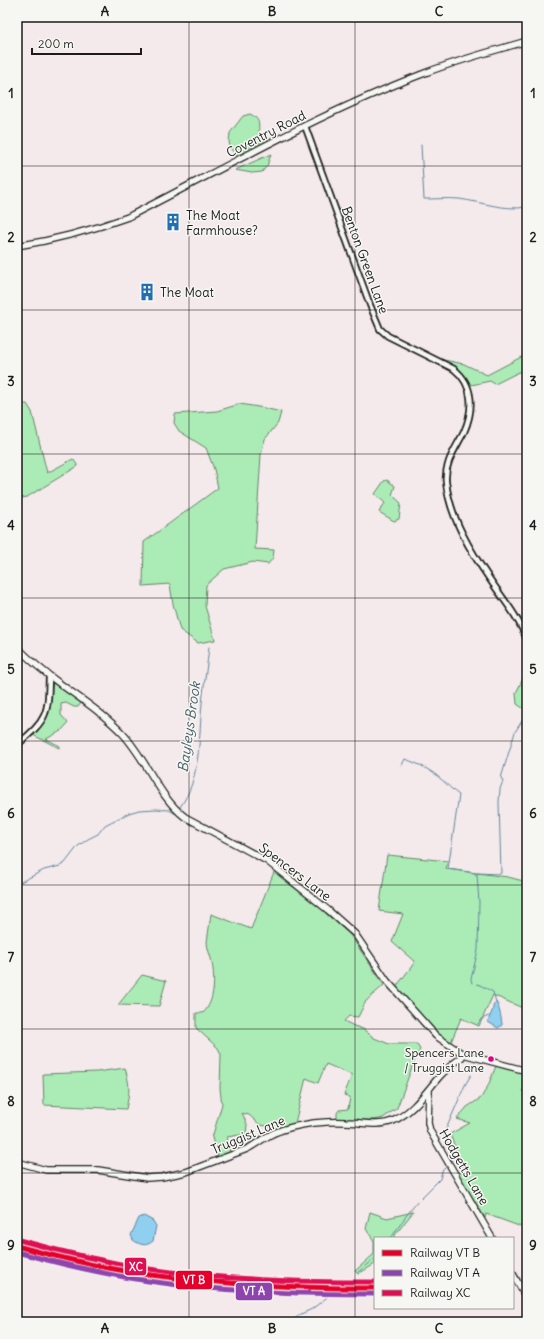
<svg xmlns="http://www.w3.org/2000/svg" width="544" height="1339" viewBox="0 0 544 1339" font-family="Delius,sans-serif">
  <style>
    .green { fill: #abecb6; stroke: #648469 }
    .water { fill: #8fcff0; stroke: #61879b }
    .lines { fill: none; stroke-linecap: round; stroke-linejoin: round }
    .stream { stroke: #61879b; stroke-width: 1 }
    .minor-casing { stroke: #1c1c1c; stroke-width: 8 }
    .tertiary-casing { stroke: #1c1c1c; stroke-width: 8 }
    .minor { stroke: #f6f6f2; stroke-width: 4.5 }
    .tertiary { stroke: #f6f6f2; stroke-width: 5.5 }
    .rail-1-casing { stroke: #f6f6f2; stroke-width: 8 }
    .rail-2-casing { stroke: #f6f6f2; stroke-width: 8 }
    .rail-3-casing { stroke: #f6f6f2; stroke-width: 8 }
    .rail-1 { stroke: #e4002b; stroke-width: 5 }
    .rail-2 { stroke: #8e44ad; stroke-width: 5 }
    .rail-3 { stroke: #df0d52; stroke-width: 5 }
    .grid { fill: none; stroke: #1c1c1c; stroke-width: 1; stroke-opacity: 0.55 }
    .bus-dot { fill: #e5007d; stroke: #f6f6f2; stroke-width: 1.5 }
    .labels { text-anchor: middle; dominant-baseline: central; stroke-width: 3; stroke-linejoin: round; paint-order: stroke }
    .bus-label { font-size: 12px; fill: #1c1c1c; stroke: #f6f6f2; text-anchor: end }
    .street-label { font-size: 13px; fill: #1c1c1c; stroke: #f6f6f2 }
    .poi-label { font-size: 13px; fill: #1c1c1c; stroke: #f6f6f2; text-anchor: start }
    .water-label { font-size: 14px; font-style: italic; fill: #445b66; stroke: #f6f6f2 }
    .line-badge { stroke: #f6f6f2; stroke-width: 1.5 }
    .badge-label { font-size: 11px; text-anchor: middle; font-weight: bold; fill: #fff }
    .neatline { fill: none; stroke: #1c1c1c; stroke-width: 1.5 }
    .grid-label { font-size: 13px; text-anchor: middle; font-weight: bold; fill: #1c1c1c }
  </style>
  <rect width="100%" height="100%" fill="#f4e9eb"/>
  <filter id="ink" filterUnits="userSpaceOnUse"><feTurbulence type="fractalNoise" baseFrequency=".025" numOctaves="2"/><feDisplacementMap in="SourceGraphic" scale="8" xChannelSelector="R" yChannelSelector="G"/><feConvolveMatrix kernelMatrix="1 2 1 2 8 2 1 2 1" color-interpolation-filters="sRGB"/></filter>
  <g filter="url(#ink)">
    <g class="green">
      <path d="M250,114c17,8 1,17 16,26l-30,16 -6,-9 -1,-6 1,-8 13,-17z"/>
      <polygon points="271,154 267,166 262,172 252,173 235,170"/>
      <polygon points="527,354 527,368 495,384 490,381 471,385 460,371 439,359 464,364 487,375"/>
      <polygon points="17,404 27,404 32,412 47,473 73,459 78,466 27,497 17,499"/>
      <polygon points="240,404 264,408 281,412 278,423 265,439 261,454 255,549 274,550 273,558 268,564 253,562 224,569 206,585 205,606 215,640 198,643 180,630 173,604 170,584 143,586 144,542 218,488 214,469 206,448 179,431 174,423 175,414 217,411"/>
      <polygon points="387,480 395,486 392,495 401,503 399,519 394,521 379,512 385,503 375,494 384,481"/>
      <polygon points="527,670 527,711 517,704 516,693"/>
      <path d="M53,683l28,20 -3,4h-4l-8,-4 -5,1v11l7,8 -7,8 -15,8 14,7 -1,2 -26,-13c11,-13 17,-19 18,-36 0,-6 0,-11 2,-16z"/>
      <path d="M387,855l61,6 -2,8 62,8 19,5v128l-34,-15 -14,31 -18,-8 -10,24c-22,-13 -40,-35 -55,-55l19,-25 -23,-20 11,-28 -24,-3z"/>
      <path d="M274,872l48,38 28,25 34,50 -18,16 -8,16 -9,-1 -5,5 10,5 9,3 11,9 15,6h28l3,6 -5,9 -18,49 -14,10 -4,1 -8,1 -34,-1v-6l2,-3 9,-1 2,-12 -6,-2 8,-20 -26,-11 -8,19 -12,-5 -11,45 -21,8v-4l-14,-2 -11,-10 -7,-2 5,11 -1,10 -19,3 3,15 -12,5 -6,-19 10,-34 -2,-15 1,-35 -3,-6 -22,-20v-15h7c12,-11 12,-35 9,-50 -1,-7 -5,-14 -5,-21 1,-9 3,-19 4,-28l40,15z"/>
      <polygon points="142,975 166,981 159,1006 118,1005"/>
      <polygon points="496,1066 527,1074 527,1088 524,1088 522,1091 527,1093 527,1229 486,1214 485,1218 458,1174 464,1171 450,1134 470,1123 457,1119 467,1107 481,1098 488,1086"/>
      <path d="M125,1068c5,18 5,22 1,41l-82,-4 -1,-31 54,-2z"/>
      <polygon points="370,1212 387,1218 413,1212 395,1235 395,1238 375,1238 375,1264 358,1274 355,1271 374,1254 374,1241 366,1229"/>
    </g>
    <g class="water">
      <path d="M496,1002c3,3 6,19 6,23l-4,3 -10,-6v-1l5,-12v-3z"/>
      <path d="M144,1216l9,5 3,5 -3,15c-7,6 -13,4 -20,-1l-2,-5 8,-17z"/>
    </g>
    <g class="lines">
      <g class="stream">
        <path d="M421,145l3,54c12,0 24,-1 35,0 23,3 45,12 68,8"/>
        <polyline points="527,697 527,700"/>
        <path d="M402,765l3,-6c14,5 26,11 37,21 6,5 10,10 17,15l-11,74 27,4 1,2"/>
        <path d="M180,807c21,-27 19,-72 22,-104 2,-19 5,-37 7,-56"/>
        <polyline points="17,884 44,870 60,866 65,863 78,846 88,839 98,834 105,825 129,813 139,810 156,809 169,810 176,814"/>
        <polyline points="472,983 471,979 478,950 479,902 477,875 477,873 500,874 501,873 499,802 500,789 503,781 501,778 515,732 527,713"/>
        <polyline points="477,984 480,985 493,992 496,1002"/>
        <polyline points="478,1024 481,1019 489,1016"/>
        <polyline points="451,1163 452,1154 444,1134 465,1085 471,1075"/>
        <polyline points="391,1238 406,1216 418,1201 440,1179 442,1171 446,1167"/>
        <polyline points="358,1272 375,1259"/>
        <polyline points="291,1322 301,1314 312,1309 330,1295"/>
      </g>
      <g class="minor-casing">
        <g id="minor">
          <path d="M305,126l65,179 10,24 8,7 66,33c20,16 20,40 10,63 -8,16 -20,31 -18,50 4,36 25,70 45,99 13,19 28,37 36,59"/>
          <path d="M17,745c31,-26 31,-30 32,-69"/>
        </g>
      </g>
      <g class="tertiary-casing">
        <g id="tertiary">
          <path d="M17,246c38,-6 75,-16 111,-29 98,-50 194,-105 297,-144 33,-13 68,-22 102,-32"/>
          <path d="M17,647c13,13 27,25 42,36 22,16 45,31 64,51 24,26 35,62 62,83l82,44 61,49 27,24 32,47 49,55 27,18 64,17"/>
          <polyline points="429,1091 428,1123 430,1131 492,1238"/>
          <path d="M17,1162l29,8h52l49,8 15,-1 24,-5 61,-23c8,-4 15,-10 23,-14 13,-7 30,-10 44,-12 10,-1 21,-2 31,-1 16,0 33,5 48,-1 20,-9 32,-28 46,-44 7,-8 15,-14 23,-20l1,-3"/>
          <polyline points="513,1274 527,1299"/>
        </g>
      </g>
      <use href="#minor" class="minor"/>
      <use href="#tertiary" class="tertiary"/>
      <g class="rail-1-casing">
        <path id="rail-1" d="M17,1246c44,12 88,23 134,29 74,10 149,13 224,13"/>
      </g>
      <g class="rail-2-casing">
        <path id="rail-2" d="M17,1252c43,12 86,22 131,29 75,11 151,13 227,13"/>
      </g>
      <g class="rail-3-casing">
        <path id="rail-3" d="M19,1240c43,12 86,22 130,29 74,11 150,13 226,13"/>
      </g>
      <use href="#rail-1" class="rail-1"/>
      <use href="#rail-2" class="rail-2"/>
      <use href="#rail-3" class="rail-3"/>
    </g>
  </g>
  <path class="grid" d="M189,17v1305M355,17v1305M17,166h510M17,310h510M17,454h510M17,598h510M17,741h510M17,885h510M17,1029h510M17,1173h510"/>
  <defs>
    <g id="building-bare" transform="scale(1.38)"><path d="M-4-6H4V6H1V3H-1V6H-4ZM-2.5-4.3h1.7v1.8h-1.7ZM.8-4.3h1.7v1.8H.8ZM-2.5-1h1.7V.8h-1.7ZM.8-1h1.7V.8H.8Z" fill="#1f6fb2" stroke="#f6f6f2" stroke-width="2.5" paint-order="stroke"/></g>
  </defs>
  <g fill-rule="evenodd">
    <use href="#building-bare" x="173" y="222"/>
    <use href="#building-bare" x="147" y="292"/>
  </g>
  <circle class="bus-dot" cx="491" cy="1059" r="3.5"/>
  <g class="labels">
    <g class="bus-label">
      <text x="484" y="1052">Spencers Lane<tspan x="484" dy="15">/ Truggist Lane</tspan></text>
    </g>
    <g class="street-label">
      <text transform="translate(266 134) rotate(-27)">Coventry Road</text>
      <text transform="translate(365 260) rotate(70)">Benton Green Lane</text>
      <text transform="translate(295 872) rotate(37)">Spencers Lane</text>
      <text transform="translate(248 1135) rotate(-23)">Truggist Lane</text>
      <text transform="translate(464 1167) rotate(60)">Hodgetts Lane</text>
    </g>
    <g class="poi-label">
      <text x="186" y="215">The Moat<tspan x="186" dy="15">Farmhouse?</tspan></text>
      <text x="160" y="292">The Moat</text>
    </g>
    <g class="water-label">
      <text transform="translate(189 727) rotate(-82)">Bayleys Brook</text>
    </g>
  </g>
  <g class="line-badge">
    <rect x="124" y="1257" width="23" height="19" rx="4" fill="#df0d52"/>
    <rect x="175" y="1270" width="38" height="20" rx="4" fill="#e4002b"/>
    <rect x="235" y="1282" width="38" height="19" rx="4" fill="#8e44ad"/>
  </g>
  <g class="badge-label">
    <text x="136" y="1271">XC</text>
    <text x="194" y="1284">VT B</text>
    <text x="254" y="1295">VT A</text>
  </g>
  <rect width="544" height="1339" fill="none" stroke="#f6f6f2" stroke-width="44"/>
  <rect x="374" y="1237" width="140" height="72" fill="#f6f6f2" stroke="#9f9f9c"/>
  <rect x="382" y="1250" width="20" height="6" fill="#e4002b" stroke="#9f9f9c"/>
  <text x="410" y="1257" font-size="12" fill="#1c1c1c">Railway VT B</text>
  <rect x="382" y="1270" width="20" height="6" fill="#8e44ad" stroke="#9f9f9c"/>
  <text x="410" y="1277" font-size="12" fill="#1c1c1c">Railway VT A</text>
  <rect x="382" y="1290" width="20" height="6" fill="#df0d52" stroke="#9f9f9c"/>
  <text x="410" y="1297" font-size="12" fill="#1c1c1c">Railway XC</text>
  <path d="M32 48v6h109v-6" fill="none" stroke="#1c1c1c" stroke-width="2"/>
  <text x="38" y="48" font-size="12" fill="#1c1c1c" stroke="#f6f6f2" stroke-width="3" paint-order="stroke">200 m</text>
  <rect x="22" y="22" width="500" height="1295" class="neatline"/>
  <g class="grid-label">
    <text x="105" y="16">A</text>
    <text x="272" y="16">B</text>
    <text x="439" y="16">C</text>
    <text x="11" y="98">1</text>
    <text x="533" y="98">1</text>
    <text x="11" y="242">2</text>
    <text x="533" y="242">2</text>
    <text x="11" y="386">3</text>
    <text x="533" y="386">3</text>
    <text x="11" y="530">4</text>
    <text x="533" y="530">4</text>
    <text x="11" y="674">5</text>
    <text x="533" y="674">5</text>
    <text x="11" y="818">6</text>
    <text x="533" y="818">6</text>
    <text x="11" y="962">7</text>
    <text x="533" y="962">7</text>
    <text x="11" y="1106">8</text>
    <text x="533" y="1106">8</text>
    <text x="11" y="1250">9</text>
    <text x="533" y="1250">9</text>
    <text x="105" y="1333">A</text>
    <text x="272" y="1333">B</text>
    <text x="439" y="1333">C</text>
  </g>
</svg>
